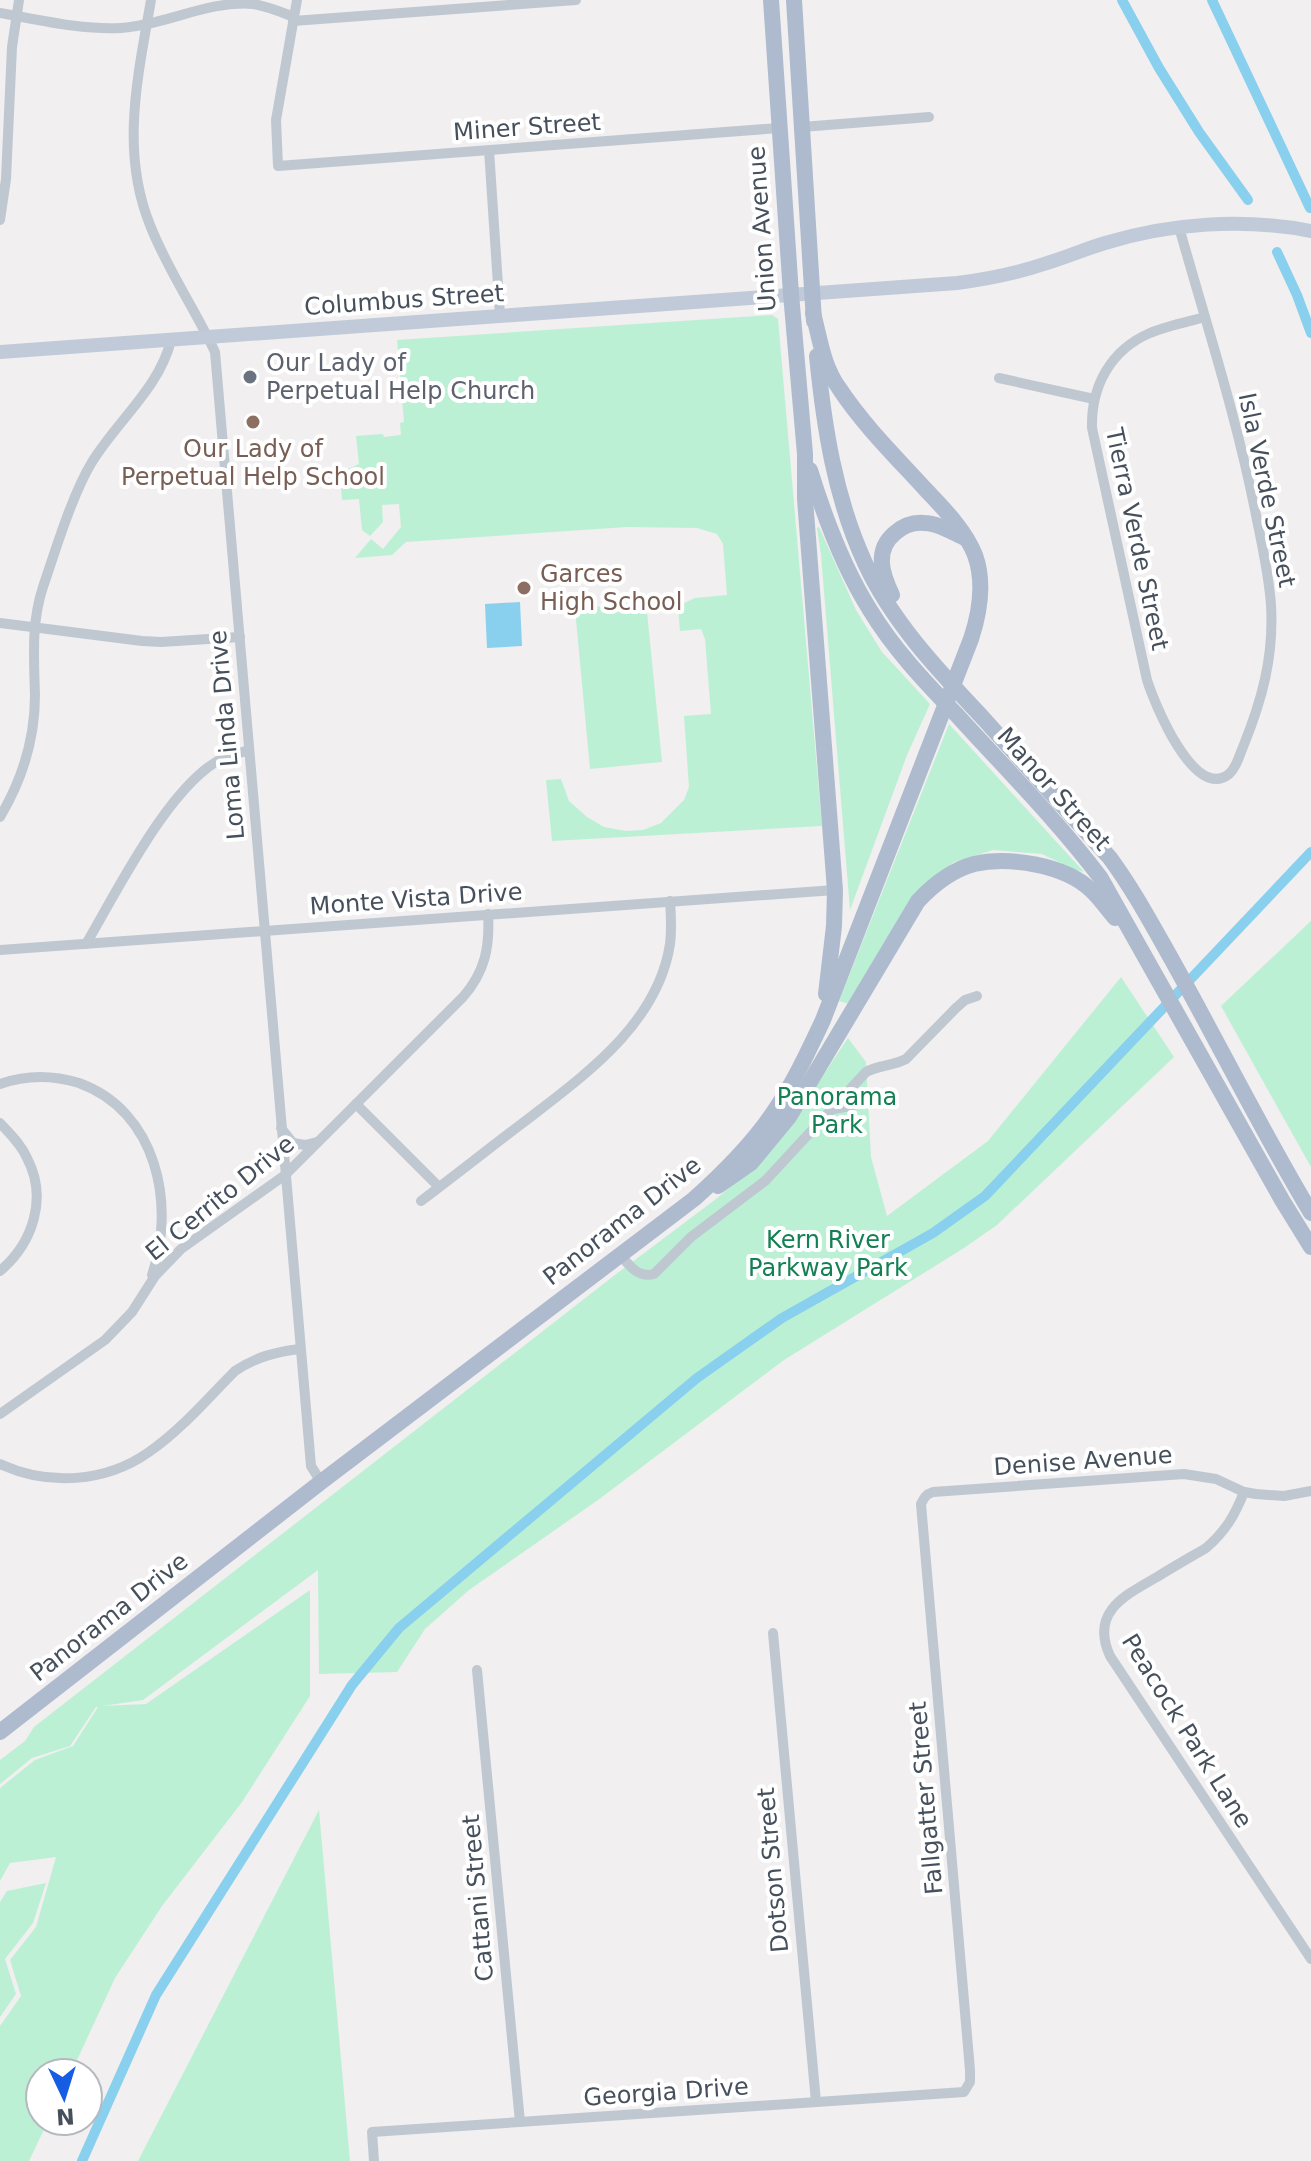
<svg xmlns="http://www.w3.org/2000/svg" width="1311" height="2161" viewBox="0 0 1311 2161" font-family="'DejaVu Sans',sans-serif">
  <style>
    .green { fill: #bcf0d5 }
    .water { fill: #89cfee }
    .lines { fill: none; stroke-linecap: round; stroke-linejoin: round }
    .canal { stroke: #89cfee; stroke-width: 10 }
    .minor { stroke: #bfc8d1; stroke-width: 10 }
    .secondary { stroke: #c1cad8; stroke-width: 14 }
    .primary { stroke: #aebbce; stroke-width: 16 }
    .worship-dot { fill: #6b7280; stroke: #fff; stroke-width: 3 }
    .education-dot { fill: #8d6e63; stroke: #fff; stroke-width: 3 }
    .labels { text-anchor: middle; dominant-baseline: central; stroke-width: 8; stroke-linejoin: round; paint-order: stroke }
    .street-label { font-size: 24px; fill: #46505d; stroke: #fff }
    .worship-label { font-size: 24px; fill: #5b616d; stroke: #fff; text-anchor: start }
    .education-label { font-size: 24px; fill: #785e54; stroke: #fff }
    .park-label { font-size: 24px; fill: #158054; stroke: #fff }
  </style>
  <rect width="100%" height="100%" fill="#f1efef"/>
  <g class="green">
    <polygon points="772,315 778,319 822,826 552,841 546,780 561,779 569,801 587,817 604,827 626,831 643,830 661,823 684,800 689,787 684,716 711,714 705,639 701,629 680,631 678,606 695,598 727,595 723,544 717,534 697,528 627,527 406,542 392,555 355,558 371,539 383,549 401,527 399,504 382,505 383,522 370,536 362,530 359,499 342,500 340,473 359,464 356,436 383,434 384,437 401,435 400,423 404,422 397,340"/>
    <polygon points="819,527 856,610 882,652 930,704 907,755 850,910 821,555 817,528"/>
    <polygon points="646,602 662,762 590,769 575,609"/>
    <polygon points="949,724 1084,872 1073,869 1042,854 993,850 954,862 914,893 849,1004 839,1001"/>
    <polygon points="1311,921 1311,1167 1221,1006"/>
    <polygon points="1121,977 1174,1057 997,1225 964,1248 784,1360 598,1500 469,1590 425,1629 397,1672 319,1674 318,1570 143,1700 102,1706 146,1704 310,1590 310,1696 242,1802 162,1906 115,1978 71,2073 40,2073 40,2121 48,2121 29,2161 0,2161 0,2026 21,1996 10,1960 36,1927 56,1857 10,1863 0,1881 0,1788 35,1760 73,1746 98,1707 96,1707 70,1746 32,1758 0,1784 0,1760 25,1741 34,1727 611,1278 716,1199 758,1164 781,1138 848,1038 866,1062 871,1157 887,1216 988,1141"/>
    <polygon points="319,1810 350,2161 138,2161"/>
    <polygon points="46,1883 33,1923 5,1959 16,1994 0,2017 0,1902 7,1891"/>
  </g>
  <polygon class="water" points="520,602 522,646 487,648 485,604"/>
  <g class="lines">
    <g class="canal">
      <polyline points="1122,0 1159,68 1199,132 1248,200"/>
      <polyline points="1212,0 1310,208"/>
      <polyline points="1277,252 1297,295 1311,333"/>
      <polyline points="82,2161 156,1995 352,1685 399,1628 697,1378 782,1318 933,1233 985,1196 1311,852"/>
    </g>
    <g class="minor">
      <path d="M151,0c-13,76 -31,151 -1,225 17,44 45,84 65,127l96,1114 10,16"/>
      <polyline points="297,0 276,120 278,166 779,128"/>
      <path d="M0,13c40,7 81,17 121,15 45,-3 87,-28 132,-24 14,2 28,8 41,13"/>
      <polyline points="293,21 576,0"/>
      <polyline points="802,127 929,117"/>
      <polyline points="489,150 500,315"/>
      <polyline points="0,220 6,179 12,47 19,0"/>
      <path d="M1179,227c27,96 58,191 77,288 6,30 13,60 15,90 3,52 -9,95 -28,142 -4,9 -6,20 -14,27 -35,28 -75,-72 -82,-94l-55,-252c-1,-41 18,-78 58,-95 17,-7 37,-11 55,-16"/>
      <polyline points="999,378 1094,399"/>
      <polyline points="0,623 142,641 161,642 240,637"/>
      <path d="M0,817c22,-37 35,-78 35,-122 -1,-37 -4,-72 8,-108 13,-38 29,-92 49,-125 25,-41 68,-75 79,-122"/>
      <path d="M86,944c30,-51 85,-163 139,-187 7,-3 16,-4 24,-7"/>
      <polyline points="0,950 835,890"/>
      <path d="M0,1084c25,-9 53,-9 79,-1 78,28 97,122 73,192"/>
      <polyline points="356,1104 439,1187"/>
      <polyline points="833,1109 852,1106"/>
      <path d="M0,1123c10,11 21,21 27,35 21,40 6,85 -27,113"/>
      <polyline points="281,1128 293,1143 305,1145 317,1142"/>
      <path d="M421,1201c36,-27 71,-55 107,-82 58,-45 130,-96 142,-175 2,-15 1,-29 0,-43"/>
      <path d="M621,1256c10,11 17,22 33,18l37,-37 74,-56 101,-109c13,-7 27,-6 40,-13l50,-51 9,-8 12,-4"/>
      <path d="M0,1414l105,-74 27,-28 23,-36 26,-27 104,-74 178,-178c22,-25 27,-50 25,-83"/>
      <path d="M0,1464c48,22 105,19 149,-12 32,-22 59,-54 86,-81 21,-14 40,-19 65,-22"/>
      <path d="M1244,1492c-9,23 -19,40 -38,56 -17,10 -33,19 -49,29 -33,19 -67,35 -47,79l201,303"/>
      <polyline points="773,1633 816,2102"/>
      <polyline points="477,1670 520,2122"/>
      <path d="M374,2161l-2,-29 592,-40 6,-10v-12l-49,-566c3,-6 5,-10 12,-12l251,-18 32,5 28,13 12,2 28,2 27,-5"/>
    </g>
    <path class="secondary" d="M0,352l957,-69c31,-4 61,-10 90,-20 20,-6 38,-14 58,-20 66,-20 138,-25 206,-12"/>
    <g class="primary">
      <polyline points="771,0 791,294 805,454 805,499 835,890 834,926 826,994"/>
      <polyline points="794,0 814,321"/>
      <path d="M817,356c7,71 18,142 48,207 27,59 74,108 118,155 42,47 85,93 127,140 22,30 39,61 57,93 49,87 93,177 144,262"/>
      <path d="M810,470c15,49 33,97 60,140 23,38 54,71 85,103 49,54 101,106 145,164l182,323 29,47"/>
      <path d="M892,595c-10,-21 -18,-45 3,-62 8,-7 18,-11 29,-10 14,0 28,9 41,15"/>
      <path d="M718,1186l33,-23 38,-46 129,-216c15,-16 34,-31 56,-37 35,-8 91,1 117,26 9,8 16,19 24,28"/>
      <path d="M0,1732l321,-250 373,-283c29,-26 58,-55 79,-86 20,-29 35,-61 50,-93l148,-381c9,-27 14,-56 4,-84 -10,-25 -30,-45 -48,-64 -30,-33 -63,-65 -88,-103 -16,-22 -19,-49 -26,-75"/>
    </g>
  </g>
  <circle class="worship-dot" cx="250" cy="377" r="8"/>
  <g class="education-dot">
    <circle cx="253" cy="422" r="8"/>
    <circle cx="524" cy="588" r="8"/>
  </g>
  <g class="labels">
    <g class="street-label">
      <text transform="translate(527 127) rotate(-4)">Miner Street</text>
      <text transform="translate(762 229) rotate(-94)">Union Avenue</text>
      <text transform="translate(404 300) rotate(-4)">Columbus Street</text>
      <text transform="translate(1267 490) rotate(78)">Isla Verde Street</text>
      <text transform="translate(1137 539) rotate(78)">Tierra Verde Street</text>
      <text transform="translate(227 735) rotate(-95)">Loma Linda Drive</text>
      <text transform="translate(1054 789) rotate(48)">Manor Street</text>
      <text transform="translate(416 899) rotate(-4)">Monte Vista Drive</text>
      <text transform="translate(220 1198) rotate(-39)">El Cerrito Drive</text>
      <text transform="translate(622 1221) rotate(-38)">Panorama Drive</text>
      <text transform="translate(1083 1461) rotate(-4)">Denise Avenue</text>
      <text transform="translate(109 1617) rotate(-38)">Panorama Drive</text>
      <text transform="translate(1187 1731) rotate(58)">Peacock Park Lane</text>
      <text transform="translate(926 1798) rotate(-95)">Fallgatter Street</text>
      <text transform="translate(773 1870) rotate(-95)">Dotson Street</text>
      <text transform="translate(478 1898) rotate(-95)">Cattani Street</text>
      <text transform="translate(666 2092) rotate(-4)">Georgia Drive</text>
    </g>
    <g class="worship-label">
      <text x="266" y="363">Our Lady of<tspan x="266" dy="28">Perpetual Help Church</tspan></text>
    </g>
    <g class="education-label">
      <text x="253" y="449">Our Lady of<tspan x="253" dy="28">Perpetual Help School</tspan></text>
      <text x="540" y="574" text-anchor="start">Garces<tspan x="540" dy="28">High School</tspan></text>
    </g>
    <g class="park-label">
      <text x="837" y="1097">Panorama<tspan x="837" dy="28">Park</tspan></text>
      <text x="828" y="1240">Kern River<tspan x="828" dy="28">Parkway Park</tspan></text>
    </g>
  </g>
  <g transform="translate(64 2097) rotate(176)"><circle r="38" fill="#ffffff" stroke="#b5b9be" stroke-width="2"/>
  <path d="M0-6L14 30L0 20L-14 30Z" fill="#165de4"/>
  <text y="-12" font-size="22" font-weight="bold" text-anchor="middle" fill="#46505d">N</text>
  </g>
</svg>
